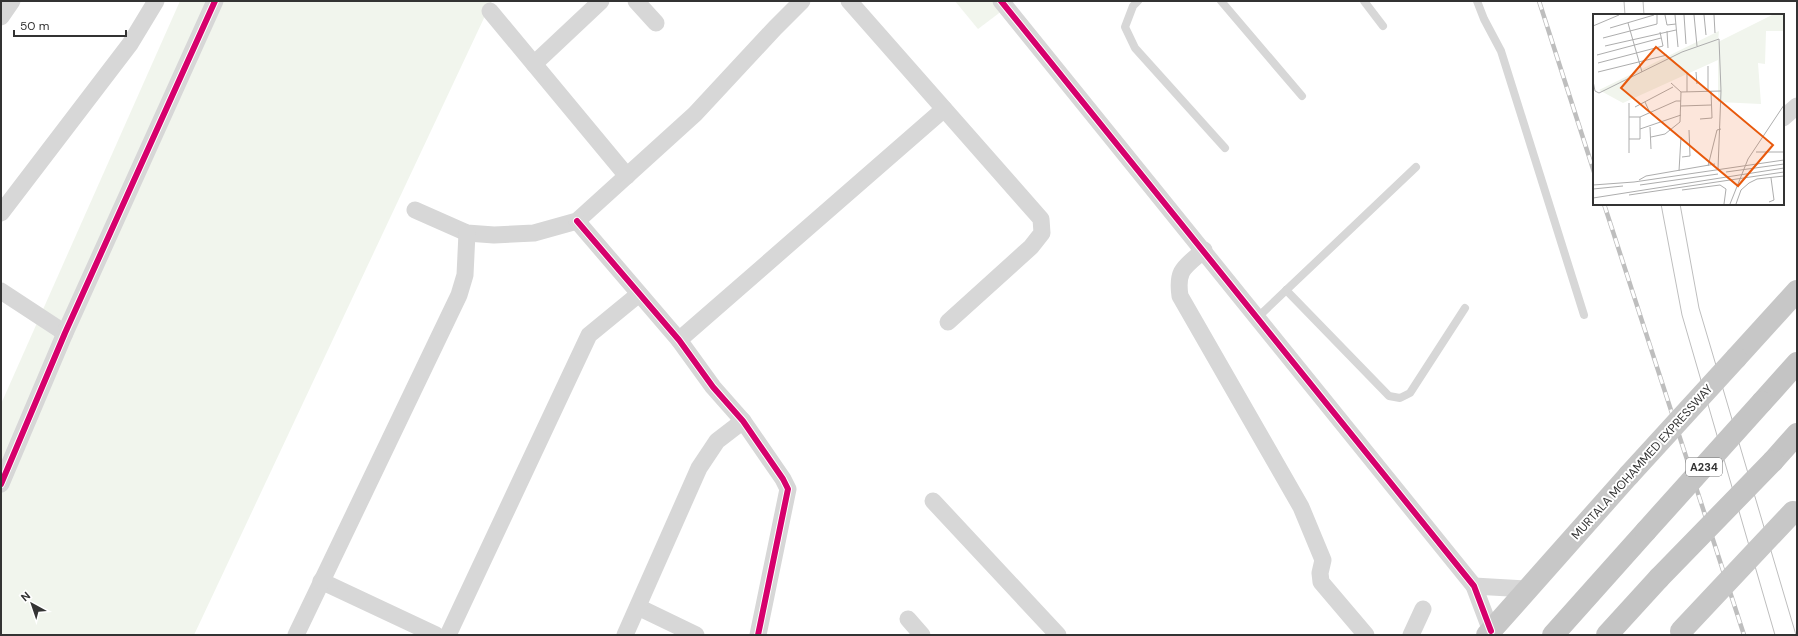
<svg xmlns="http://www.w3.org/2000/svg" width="1798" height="636" viewBox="0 0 1798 636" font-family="'DM Sans',sans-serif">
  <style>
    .green { fill: #f1f5ed }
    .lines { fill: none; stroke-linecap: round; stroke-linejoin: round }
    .service { stroke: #d7d7d7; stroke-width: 8 }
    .minor { stroke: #d7d7d7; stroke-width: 17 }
    .trunk { stroke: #c7c7c7; stroke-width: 22 }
    .motorway { stroke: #c4c4c4; stroke-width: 22 }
    .tram { stroke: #bebebe; stroke-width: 1 }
    .rail-casing { stroke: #bebebe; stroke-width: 4.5 }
    .rail { stroke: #fff; stroke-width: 3; stroke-dasharray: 9; stroke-linecap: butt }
    .trunk-bridge { stroke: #c7c7c7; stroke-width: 22 }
    .motorway-bridge { stroke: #c4c4c4; stroke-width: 22 }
    .cycleway-casing { stroke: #fff; stroke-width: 8 }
    .cycleway { stroke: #d6006c; stroke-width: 6 }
    .labels { text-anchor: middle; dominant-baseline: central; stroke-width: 4; stroke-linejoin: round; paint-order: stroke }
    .shield { fill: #fff; stroke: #707070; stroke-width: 1 }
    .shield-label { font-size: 11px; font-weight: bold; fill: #333 }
    .street-label { font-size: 12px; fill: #333; stroke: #fff }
    .inset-road { fill: none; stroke: #adadad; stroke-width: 1 }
    .view { fill: #e8590c; fill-opacity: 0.15; stroke: #e8590c; stroke-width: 2 }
    .inset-edge { fill: none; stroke: #333; stroke-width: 2 }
  </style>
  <rect width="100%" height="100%" fill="#fff"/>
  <g class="green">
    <polygon points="180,1 492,1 194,635 1,635 1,404"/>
    <polygon points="955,1 1015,1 978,29"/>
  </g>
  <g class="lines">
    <g class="service">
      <polyline points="1138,1 1133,6 1125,27 1135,48 1225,148"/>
      <polyline points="1221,1 1302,96"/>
      <polyline points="1364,1 1383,26"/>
      <polyline points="1477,1 1484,19 1501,51 1584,315"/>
      <polyline points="1286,290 1389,396 1400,398 1410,393 1465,308"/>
      <polyline points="1258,317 1416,167"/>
    </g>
    <g class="minor">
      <polyline points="636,1 656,23"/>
      <polyline points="849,1 1041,219 1042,233 1031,247 948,322"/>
      <polyline points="1001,1 1474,586 1491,631"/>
      <polyline points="490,11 627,176"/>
      <polyline points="1,17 12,1"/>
      <polyline points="534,64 601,1"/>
      <polyline points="1783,118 1797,106"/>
      <polyline points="415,210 467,233 494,235 534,233 577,221 695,114 775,28 802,1"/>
      <polyline points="1,213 130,44 156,1"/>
      <polyline points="577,221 679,340 713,387 743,421 783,479 788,489 758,635"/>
      <path d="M1204,250c-19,17 -28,19 -24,46l121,211 22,53 -3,13 1,9 45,53"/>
      <polyline points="1,291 65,333"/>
      <polyline points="679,340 944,109"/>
      <polyline points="1,484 65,333 215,1"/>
      <polyline points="933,501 1058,635"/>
      <polyline points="321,581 436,635"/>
      <polyline points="1474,586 1528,589"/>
      <polyline points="638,607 696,635"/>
      <polyline points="908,619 922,635"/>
      <polyline points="296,635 459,295 465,275 467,233"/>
      <polyline points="448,635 589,335 639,294"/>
      <polyline points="625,635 699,468 717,441 743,421"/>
      <polyline points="1411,635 1423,609"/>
    </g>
    <g class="trunk">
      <polyline points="1736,358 1797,291"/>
      <polyline points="1487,635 1629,475"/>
    </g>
    <g class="motorway">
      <polyline points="1762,402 1797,363"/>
      <polyline points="1773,461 1797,434"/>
      <polyline points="1553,635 1646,531"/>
      <polyline points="1607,635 1659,578"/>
    </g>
    <g class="tram">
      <polyline points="1624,1 1625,15"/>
      <polyline points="1643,1 1644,15"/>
      <polyline points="1661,204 1682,315 1775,635"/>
      <polyline points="1680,204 1699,308 1796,635"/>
    </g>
    <g class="rail-casing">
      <g id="rail">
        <polyline points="1539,1 1594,172"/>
        <polyline points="1604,204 1744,635"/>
      </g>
    </g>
    <use href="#rail" class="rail"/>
    <g class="trunk-bridge">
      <polyline points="1629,475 1736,358"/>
      <polyline points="1681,631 1793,512"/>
    </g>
    <g class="motorway-bridge">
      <polyline points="1646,531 1762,402"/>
      <polyline points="1659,578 1773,461"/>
    </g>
    <g class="cycleway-casing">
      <g id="cycleway">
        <polyline points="1001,1 1474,586 1491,631"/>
        <polyline points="577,221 679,340 713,387 743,421 783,479 788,489 758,635"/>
        <polyline points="1,484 65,333 215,1"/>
      </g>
    </g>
    <use href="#cycleway" class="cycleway"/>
  </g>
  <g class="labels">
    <rect class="shield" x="1686" y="458" width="36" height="18" rx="3"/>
    <g class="shield-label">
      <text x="1704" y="467">A234</text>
    </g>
    <g class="street-label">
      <text transform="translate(1642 462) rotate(-48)">MURTALA MOHAMMED EXPRESSWAY</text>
    </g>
  </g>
  <g transform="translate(1593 14)">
    <rect width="191" height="191" fill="#fff"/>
    <path d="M179,1h12v16h-18l-1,33 -7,-1 3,41 -43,-2v-42l-95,43 -24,-13 120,-59 -1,11z" fill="#f1f5ed"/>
    <path class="inset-road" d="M72,1l2,10 9,-1M82,1l3,32M91,1l2,29M101,1l3,31M111,1l2,20M121,1l1,18M35,9l14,49M0,12l26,-11M17,14l44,-13M74,17l1,17M10,24l54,-14v-9M12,32l71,-16M4,41l64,-17M5,49l65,-17 -3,-14M115,52v24M5,58l69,-17M103,58l1,12M0,67l2,10 4,2 83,-41 37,-13 2,52 -3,78M78,69l10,9 40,-1M94,78v-18M52,88l5,11M88,92l30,-1M42,93l38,-20M36,103h11l36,-16h5M107,105l12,-1 -1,-27M57,113l1,22M47,115l41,-14M58,123l14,-3 15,-12 1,-30M36,125h11v-22M163,138h28M36,139v-50M89,143l8,-1 -1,-26M115,152l9,-36 4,-1M86,157l2,-34M133,158l58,-8M46,166l7,-4 69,-12M0,171l41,-3 150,-22M47,171l78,-11M0,175l30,-3M89,176l38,-5 6,4 -2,15M36,181l155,-23M0,184l191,-30M176,188l5,-2 -3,-22M137,190l18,-45 36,-54M143,190l5,-14 8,-7 8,-4 27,-3"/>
    <path class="view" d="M63,33l117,98 -35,41 -117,-98z"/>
    <rect width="191" height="191" class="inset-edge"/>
  </g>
  <rect width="1798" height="636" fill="none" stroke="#333333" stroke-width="4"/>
  <g transform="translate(32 604) rotate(320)" stroke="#ffffff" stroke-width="3" paint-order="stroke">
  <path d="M0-3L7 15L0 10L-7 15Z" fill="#333333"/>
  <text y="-6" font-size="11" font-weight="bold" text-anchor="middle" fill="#333333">N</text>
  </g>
  <path d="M14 30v6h112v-6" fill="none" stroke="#333333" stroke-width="2"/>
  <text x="20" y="30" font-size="12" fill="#333333" stroke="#ffffff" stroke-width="3" paint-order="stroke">50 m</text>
</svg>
